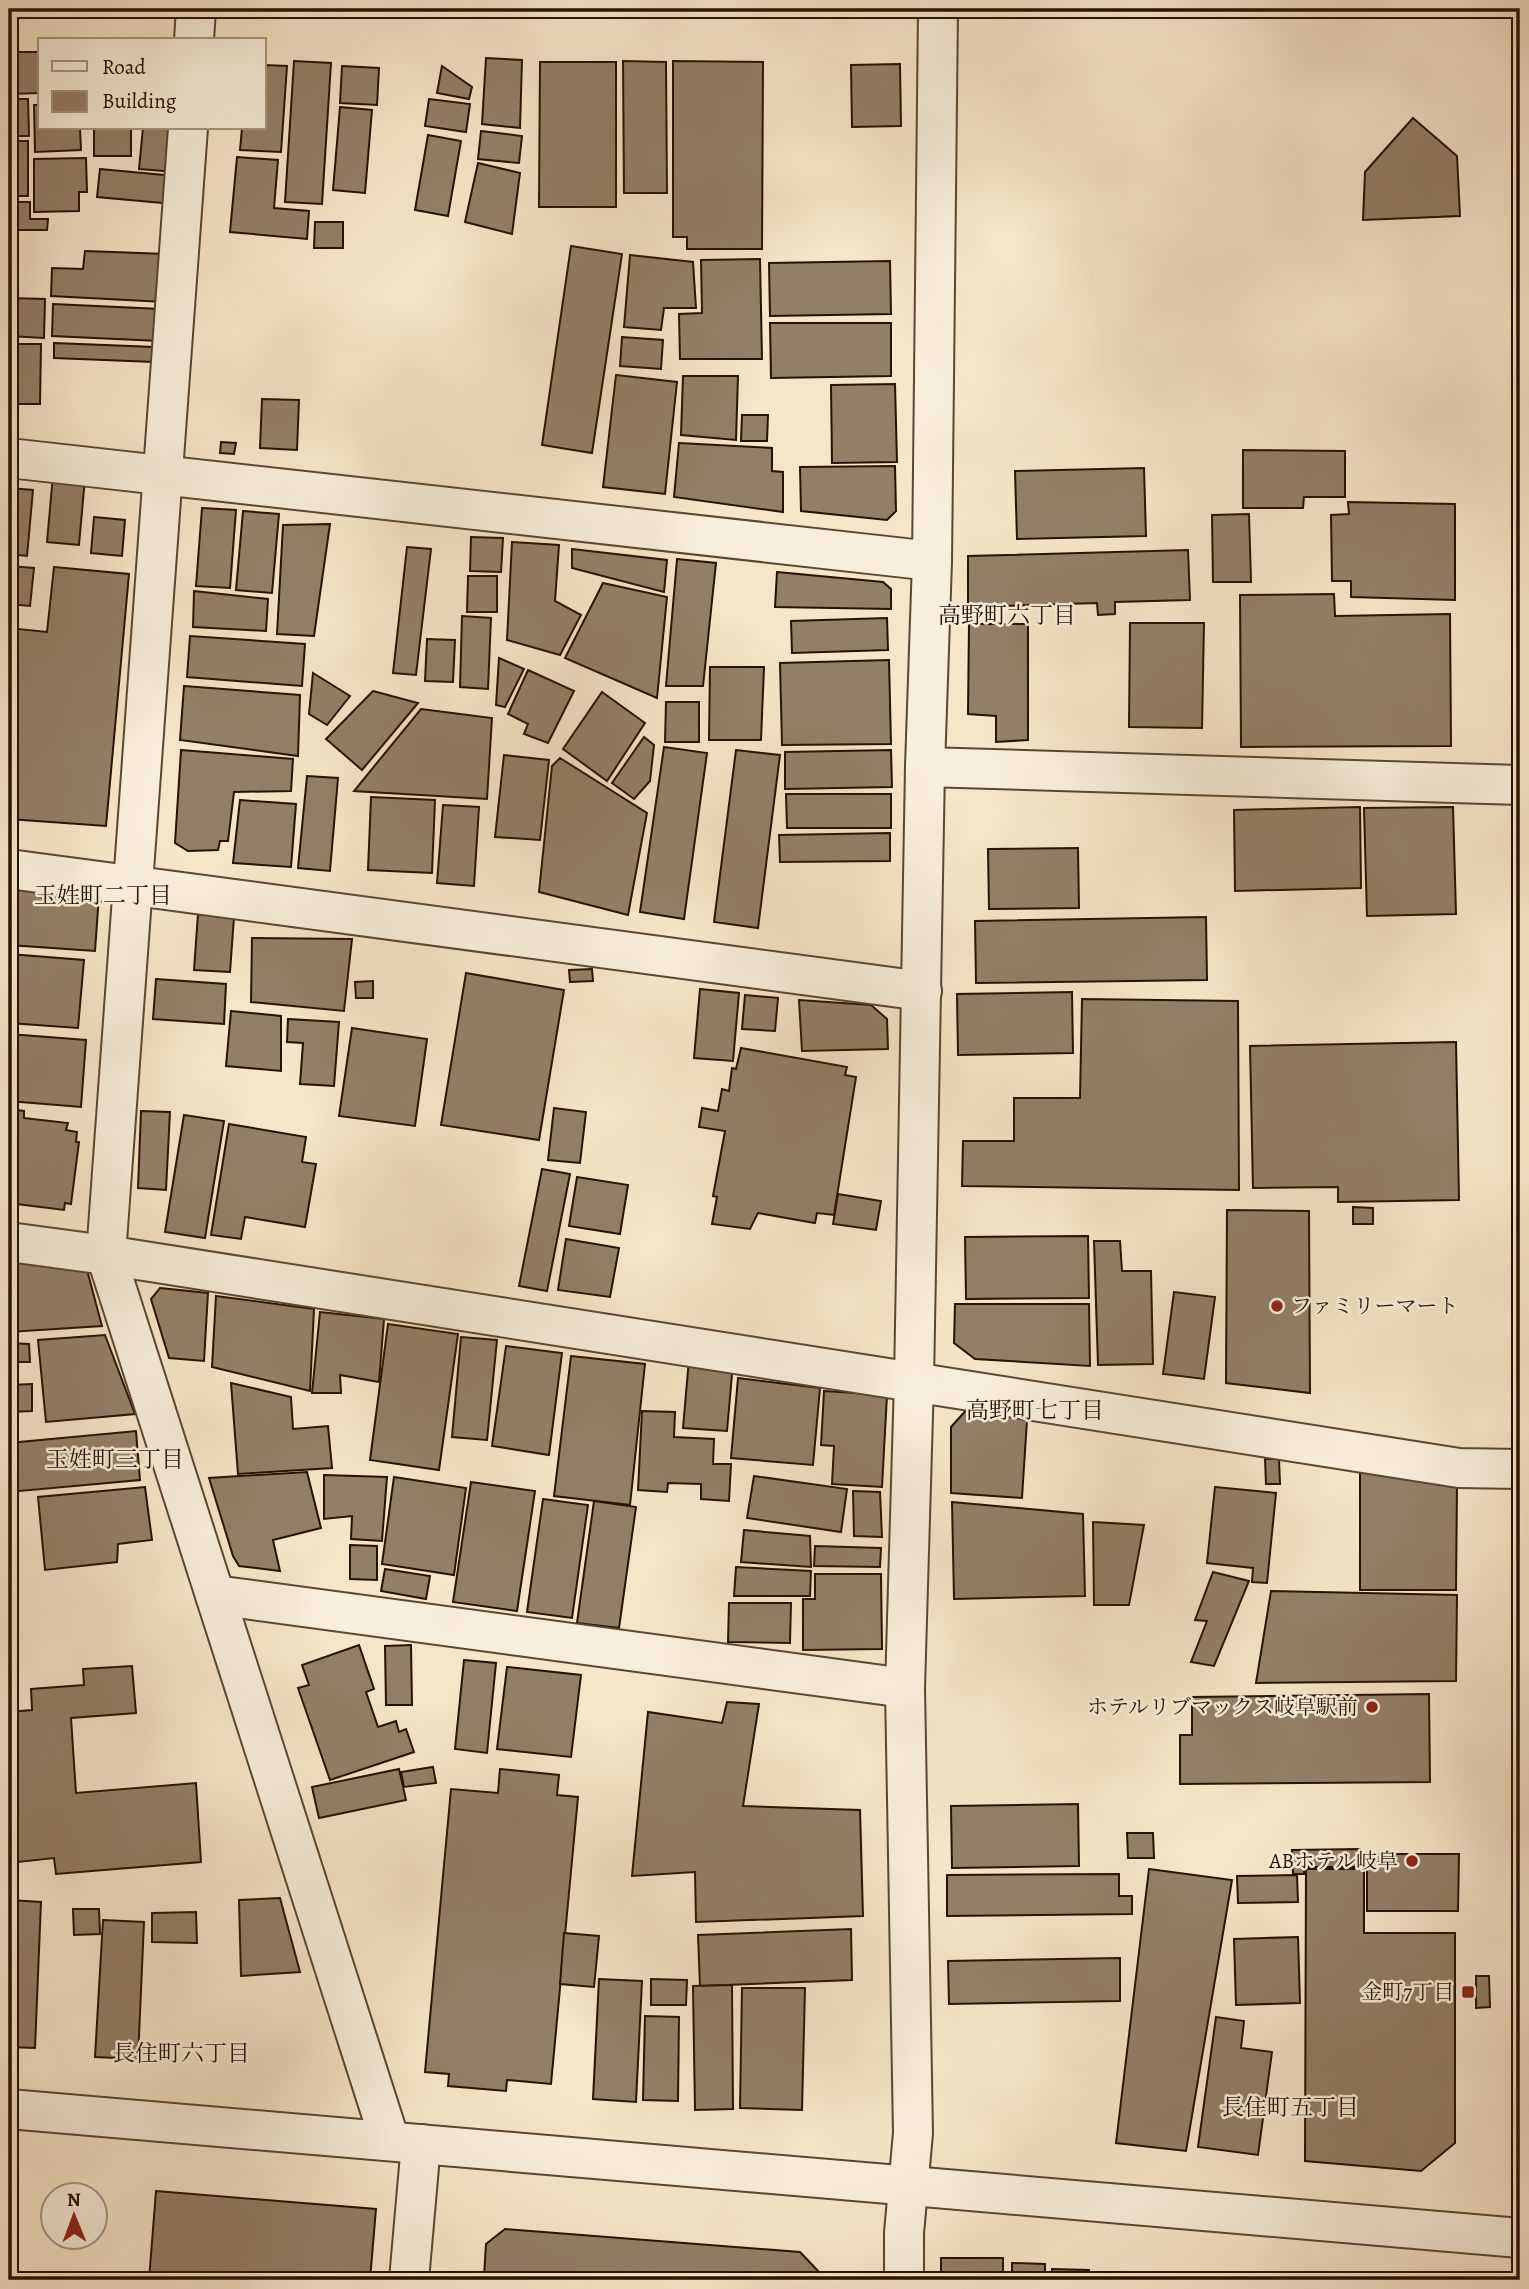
<svg xmlns="http://www.w3.org/2000/svg" width="1529" height="2289" viewBox="0 0 1529 2289" font-family="Alegreya,'Noto Serif JP',serif">
  <style>
    .building { fill: #937f68; stroke: #271100; stroke-width: 2 }
    .lines { fill: none; stroke-linecap: round; stroke-linejoin: round }
    .minor-casing { stroke: #5b4632; stroke-width: 42 }
    .minor { stroke: #f9eedb; stroke-width: 38 }
    .poi-dot { fill: #8f2418; stroke: #f9eedb; stroke-width: 2.5 }
    .labels { text-anchor: middle; dominant-baseline: central; stroke-width: 5; stroke-linejoin: round; paint-order: stroke }
    .poi-label { font-size: 21px; fill: #271100; stroke: #f9eedb; text-anchor: end }
    .neighbourhood-label { font-size: 23px; fill: #271100; stroke: #f9eedb }
  </style>
  <rect width="100%" height="100%" fill="#f6e5c8"/>
  <filter id="stains"><feTurbulence type="fractalNoise" baseFrequency=".00286" numOctaves="4"/><feColorMatrix values="0 0 0 0 .2 0 0 0 0 .09 0 0 0 0 .02 0 0 0 .5 -.17"/></filter>
  <radialGradient id="worn" r=".72"><stop offset=".6" stop-color="#630" stop-opacity="0"/><stop offset="1" stop-color="#630" stop-opacity=".3"/></radialGradient>
  <g class="building">
    <polygon points="9,52 40,52 40,93 9,94"/>
    <polygon points="486,58 522,60 520,128 482,124"/>
    <polygon points="294,61 331,63 322,204 285,202"/>
    <polygon points="623,61 666,62 667,193 624,193"/>
    <polygon points="673,61 763,62 762,249 687,249 687,237 673,237"/>
    <polygon points="540,62 616,62 616,207 539,207"/>
    <polygon points="900,64 901,126 852,127 851,65"/>
    <polygon points="264,65 287,66 281,152 240,150 242,128 264,128"/>
    <polygon points="342,66 379,68 377,105 340,103"/>
    <polygon points="442,66 472,87 469,99 437,93"/>
    <polygon points="9,99 28,99 29,136 9,136"/>
    <polygon points="429,99 470,104 466,132 425,126"/>
    <polygon points="34,105 40,105 40,128 80,128 81,150 35,152"/>
    <polygon points="340,107 372,110 365,193 333,190"/>
    <polygon points="1413,118 1457,156 1460,216 1363,220 1365,172"/>
    <rect x="94" y="128" width="37" height="28"/>
    <polygon points="143,128 180,129 176,172 139,169"/>
    <polygon points="481,131 522,136 519,163 478,159"/>
    <polygon points="428,135 461,141 448,216 415,210"/>
    <rect x="9" y="141" width="19" height="55"/>
    <polygon points="237,157 278,160 274,208 309,211 307,239 230,232"/>
    <polygon points="86,158 87,192 79,192 79,211 34,212 34,159"/>
    <polygon points="478,163 520,173 512,234 465,222"/>
    <polygon points="100,169 175,176 173,204 97,197"/>
    <polygon points="9,202 30,202 30,219 48,219 47,230 9,230"/>
    <polygon points="315,222 343,222 343,248 314,248"/>
    <polygon points="571,246 622,254 592,453 542,445"/>
    <polygon points="85,251 166,254 164,302 51,296 52,268 83,269"/>
    <polygon points="630,255 693,262 696,308 664,308 661,330 624,327"/>
    <polygon points="760,259 762,359 680,359 679,314 702,313 701,260"/>
    <polygon points="890,261 891,314 770,316 769,263"/>
    <polygon points="9,298 45,299 44,338 9,336"/>
    <polygon points="53,304 160,309 159,341 52,336"/>
    <polygon points="770,323 891,323 891,376 771,378"/>
    <polygon points="622,337 663,340 661,369 620,366"/>
    <polygon points="54,343 154,347 154,362 54,358"/>
    <polygon points="9,344 41,344 40,404 9,404"/>
    <polygon points="616,375 677,382 665,494 603,487"/>
    <polygon points="683,376 738,376 736,440 681,435"/>
    <polygon points="895,384 897,462 832,463 831,385"/>
    <polygon points="262,399 299,400 297,450 260,448"/>
    <polygon points="742,415 768,415 767,441 741,441"/>
    <polygon points="221,442 236,443 234,454 220,453"/>
    <polygon points="679,443 772,448 772,471 783,472 783,512 674,497"/>
    <polygon points="1243,450 1345,451 1345,497 1304,497 1303,508 1243,508"/>
    <polygon points="895,466 896,511 887,520 801,511 800,467"/>
    <polygon points="1144,468 1146,536 1017,539 1015,471"/>
    <polygon points="53,475 85,478 79,545 47,542"/>
    <polygon points="9,488 33,490 27,556 9,554"/>
    <polygon points="1348,502 1455,504 1455,600 1351,597 1351,581 1332,581 1331,515 1349,514"/>
    <polygon points="202,508 236,510 230,588 196,586"/>
    <polygon points="243,511 279,514 272,593 236,590"/>
    <polygon points="1249,514 1251,582 1213,582 1212,515"/>
    <polygon points="94,517 125,520 122,556 91,553"/>
    <polygon points="330,524 314,636 277,634 283,525"/>
    <polygon points="471,537 503,538 501,572 470,571"/>
    <polygon points="512,542 559,545 555,601 581,615 560,655 507,640"/>
    <polygon points="407,547 431,549 416,675 393,673"/>
    <polygon points="572,549 667,560 664,592 572,568"/>
    <polygon points="1188,550 1190,600 1115,602 1115,614 1098,615 1097,603 968,607 968,556"/>
    <polygon points="677,559 716,563 703,686 666,686"/>
    <polygon points="9,566 34,568 30,606 9,604"/>
    <polygon points="54,567 129,574 106,826 9,819 9,628 47,632"/>
    <polygon points="777,572 883,582 891,589 891,609 775,607"/>
    <polygon points="468,576 497,576 497,612 467,612"/>
    <polygon points="603,583 667,597 657,698 565,658"/>
    <polygon points="194,591 268,599 266,631 193,627"/>
    <polygon points="1334,594 1335,616 1450,614 1451,746 1241,747 1240,595"/>
    <polygon points="462,616 491,618 488,689 460,687"/>
    <polygon points="887,618 888,650 792,653 791,621"/>
    <polygon points="1130,623 1204,623 1202,728 1129,727"/>
    <polygon points="969,624 1028,624 1028,740 996,742 996,716 968,714"/>
    <polygon points="190,636 305,644 302,686 187,677"/>
    <polygon points="427,639 455,640 453,682 425,681"/>
    <polygon points="499,658 524,669 505,707 496,705"/>
    <polygon points="889,660 891,744 782,745 780,663"/>
    <polygon points="710,667 764,667 761,740 709,740"/>
    <polygon points="528,670 574,691 548,743 524,734 528,724 508,714"/>
    <polygon points="313,673 350,696 327,725 309,714"/>
    <polygon points="184,686 300,695 298,756 180,740"/>
    <polygon points="373,691 418,703 362,770 326,739"/>
    <polygon points="602,692 645,723 607,781 563,749"/>
    <polygon points="666,702 699,702 699,742 665,742"/>
    <polygon points="421,709 492,718 487,799 354,791"/>
    <polygon points="644,737 654,745 650,781 634,799 612,783"/>
    <polygon points="664,747 707,753 684,919 640,912"/>
    <polygon points="181,750 293,759 291,791 234,792 228,841 220,841 218,850 188,851 175,843"/>
    <polygon points="736,750 780,755 758,928 714,922"/>
    <polygon points="891,750 892,787 785,789 785,752"/>
    <polygon points="504,755 549,760 540,840 495,837"/>
    <polygon points="560,758 647,813 628,915 539,892 552,766"/>
    <polygon points="307,776 338,778 330,871 298,868"/>
    <polygon points="786,794 891,794 891,828 787,828"/>
    <polygon points="371,797 435,800 432,873 368,870"/>
    <polygon points="240,800 296,804 291,867 233,863"/>
    <polygon points="443,805 479,807 474,886 437,883"/>
    <polygon points="1360,807 1361,888 1235,891 1234,810"/>
    <polygon points="1453,807 1456,914 1367,916 1364,808"/>
    <polygon points="890,833 890,861 780,862 779,835"/>
    <polygon points="1078,848 1079,908 989,909 988,849"/>
    <polygon points="9,888 99,895 95,951 9,945"/>
    <polygon points="198,914 234,917 230,972 194,970"/>
    <polygon points="1206,917 1207,980 976,983 975,921"/>
    <polygon points="252,938 352,939 344,1011 251,1002"/>
    <polygon points="9,954 84,960 78,1028 9,1023"/>
    <polygon points="592,969 593,981 570,982 569,970"/>
    <polygon points="466,973 564,990 539,1140 441,1125"/>
    <polygon points="156,979 226,984 224,1024 153,1019"/>
    <polygon points="373,981 373,998 356,998 355,982"/>
    <polygon points="700,989 739,993 733,1061 694,1058"/>
    <polygon points="1072,992 1073,1053 958,1055 957,994"/>
    <polygon points="745,995 778,998 775,1031 742,1029"/>
    <polygon points="1082,999 1238,1001 1239,1190 962,1186 963,1141 1014,1141 1014,1098 1080,1098"/>
    <polygon points="799,1000 871,1005 887,1019 888,1049 802,1051"/>
    <polygon points="231,1011 281,1016 281,1071 226,1066"/>
    <polygon points="288,1019 339,1022 334,1086 300,1084 303,1043 287,1042"/>
    <polygon points="352,1028 427,1039 415,1126 339,1116"/>
    <polygon points="9,1034 86,1040 81,1107 9,1101"/>
    <polygon points="1456,1042 1459,1200 1338,1202 1338,1187 1253,1188 1250,1046"/>
    <polygon points="741,1048 847,1067 845,1075 856,1077 834,1215 817,1213 815,1223 758,1213 750,1229 712,1224 717,1197 713,1196 725,1131 699,1127 702,1108 718,1111 722,1089 729,1091 732,1068 736,1069"/>
    <polygon points="554,1108 586,1112 580,1163 548,1160"/>
    <polygon points="9,1109 24,1111 24,1118 68,1123 66,1130 77,1132 76,1142 79,1142 71,1204 65,1203 64,1210 9,1203"/>
    <polygon points="141,1111 170,1112 166,1190 138,1188"/>
    <polygon points="184,1115 224,1121 205,1238 165,1232"/>
    <polygon points="229,1124 306,1137 302,1162 316,1164 305,1227 245,1217 241,1239 211,1235"/>
    <polygon points="542,1169 570,1174 547,1291 519,1286"/>
    <polygon points="577,1177 628,1185 620,1234 569,1226"/>
    <polygon points="838,1194 881,1201 876,1230 833,1224"/>
    <polygon points="1353,1207 1373,1208 1373,1224 1353,1224"/>
    <polygon points="1227,1210 1309,1211 1310,1393 1226,1383"/>
    <polygon points="1088,1236 1089,1298 966,1299 965,1237"/>
    <polygon points="566,1239 619,1248 610,1297 558,1290"/>
    <polygon points="1094,1241 1120,1241 1122,1271 1151,1271 1153,1364 1098,1365"/>
    <polygon points="9,1259 87,1270 102,1326 9,1332"/>
    <polygon points="160,1288 208,1293 204,1361 169,1358 151,1299"/>
    <polygon points="1174,1292 1215,1297 1204,1379 1163,1374"/>
    <polygon points="216,1296 314,1309 310,1391 212,1367"/>
    <polygon points="955,1304 1089,1304 1090,1366 975,1359 954,1343"/>
    <polygon points="320,1312 384,1319 379,1382 340,1375 341,1393 312,1393"/>
    <polygon points="388,1324 458,1334 439,1470 370,1460"/>
    <polygon points="105,1335 135,1414 46,1422 38,1340"/>
    <polygon points="461,1337 497,1340 487,1440 452,1437"/>
    <polygon points="9,1343 29,1344 30,1362 9,1362"/>
    <polygon points="506,1346 562,1353 549,1455 492,1446"/>
    <polygon points="571,1356 645,1364 630,1505 554,1496"/>
    <polygon points="689,1359 733,1363 727,1431 683,1428"/>
    <polygon points="738,1378 820,1388 813,1465 731,1458"/>
    <polygon points="231,1383 291,1397 293,1429 328,1426 332,1468 238,1474"/>
    <polygon points="32,1384 32,1411 9,1412 9,1385"/>
    <polygon points="824,1391 887,1395 882,1487 832,1484 834,1446 821,1445"/>
    <polygon points="968,1408 1027,1420 1022,1498 951,1493 951,1427"/>
    <polygon points="642,1411 675,1412 674,1437 714,1439 713,1464 731,1464 729,1501 701,1499 701,1484 668,1483 667,1492 638,1490"/>
    <polygon points="136,1431 140,1480 9,1492 9,1443"/>
    <polygon points="1265,1459 1279,1459 1280,1484 1266,1484"/>
    <polygon points="1360,1470 1457,1484 1456,1590 1360,1590"/>
    <polygon points="307,1472 321,1528 273,1540 280,1571 239,1566 233,1556 209,1478"/>
    <polygon points="324,1475 387,1477 382,1541 351,1539 352,1516 324,1519"/>
    <polygon points="754,1476 847,1489 841,1532 747,1518"/>
    <polygon points="394,1477 466,1488 454,1575 382,1564"/>
    <polygon points="471,1482 535,1491 517,1611 453,1602"/>
    <polygon points="145,1487 152,1540 118,1544 117,1562 45,1570 38,1497"/>
    <polygon points="1215,1487 1276,1493 1267,1583 1252,1582 1253,1568 1207,1563"/>
    <polygon points="853,1491 880,1492 882,1537 854,1536"/>
    <polygon points="543,1499 588,1505 572,1618 527,1612"/>
    <polygon points="594,1501 636,1507 619,1628 577,1623"/>
    <polygon points="952,1502 1083,1514 1085,1596 954,1599"/>
    <polygon points="1093,1522 1144,1525 1129,1605 1094,1605"/>
    <polygon points="744,1530 810,1536 811,1567 741,1562"/>
    <polygon points="350,1545 377,1546 377,1580 350,1579"/>
    <polygon points="815,1546 881,1548 880,1567 814,1566"/>
    <polygon points="736,1567 811,1571 810,1596 734,1596"/>
    <polygon points="385,1569 430,1576 426,1599 381,1591"/>
    <polygon points="1213,1572 1249,1581 1214,1666 1191,1662 1207,1621 1195,1620"/>
    <polygon points="815,1574 881,1574 882,1649 803,1650 803,1599 815,1599"/>
    <polygon points="1271,1591 1457,1595 1456,1681 1256,1683"/>
    <polygon points="729,1603 791,1603 790,1643 728,1642"/>
    <polygon points="359,1645 374,1689 366,1692 378,1727 396,1721 399,1732 406,1729 414,1752 330,1780 298,1688 309,1685 302,1665"/>
    <polygon points="411,1645 412,1705 386,1705 385,1646"/>
    <polygon points="464,1660 496,1663 487,1753 455,1749"/>
    <polygon points="132,1666 136,1713 71,1718 76,1793 196,1783 201,1862 56,1874 54,1858 9,1863 9,1712 32,1710 31,1689 84,1685 83,1669"/>
    <polygon points="507,1667 581,1675 571,1757 497,1749"/>
    <polygon points="1429,1694 1430,1782 1180,1784 1180,1735 1192,1735 1192,1697"/>
    <polygon points="727,1702 759,1704 743,1806 860,1810 863,1916 696,1922 695,1872 632,1876 648,1712 722,1723"/>
    <polygon points="433,1767 436,1783 404,1787 401,1772"/>
    <polygon points="399,1769 406,1800 319,1818 312,1787"/>
    <polygon points="500,1769 559,1775 557,1795 578,1797 551,2084 507,2080 506,2091 448,2086 449,2074 425,2072 451,1789 498,1793"/>
    <polygon points="1078,1804 1079,1866 952,1868 951,1806"/>
    <polygon points="1127,1833 1153,1833 1154,1858 1128,1858"/>
    <polygon points="1360,1849 1360,1867 1304,1867 1304,1874 1293,1874 1292,1850"/>
    <polygon points="1367,1854 1459,1854 1458,1911 1367,1911"/>
    <polygon points="1149,1869 1232,1880 1186,2151 1116,2143"/>
    <polygon points="1306,1869 1364,1869 1364,1933 1455,1933 1455,2143 1421,2171 1305,2161"/>
    <polygon points="1119,1874 1119,1896 1132,1896 1132,1914 947,1916 947,1875"/>
    <polygon points="1297,1875 1298,1902 1238,1903 1237,1876"/>
    <polygon points="280,1898 300,1972 241,1976 239,1900"/>
    <polygon points="9,1900 41,1902 35,2048 9,2047"/>
    <polygon points="73,1909 99,1909 100,1934 74,1935"/>
    <polygon points="196,1912 197,1943 152,1942 152,1913"/>
    <polygon points="103,1920 144,1922 138,2059 95,2057"/>
    <polygon points="851,1929 852,1980 700,1986 698,1935"/>
    <polygon points="564,1933 599,1936 594,1987 560,1984"/>
    <polygon points="1298,1937 1300,2003 1236,2005 1234,1939"/>
    <polygon points="1120,1958 1120,2001 949,2004 948,1961"/>
    <polygon points="1476,1976 1489,1976 1490,2007 1476,2008"/>
    <polygon points="599,1979 642,1981 636,2102 593,2099"/>
    <polygon points="651,1979 687,1980 686,2005 651,2005"/>
    <polygon points="732,1985 733,2109 695,2110 693,1986"/>
    <polygon points="742,1988 805,1988 802,2110 740,2108"/>
    <polygon points="645,2016 679,2017 678,2101 643,2100"/>
    <polygon points="1216,2017 1244,2021 1241,2048 1272,2052 1258,2155 1198,2147"/>
    <polygon points="156,2191 376,2209 370,2280 149,2280"/>
    <polygon points="505,2229 800,2252 819,2272 819,2280 466,2280 466,2277 484,2277 486,2244"/>
    <rect x="941" y="2258" width="62" height="22"/>
    <polygon points="1012,2263 1045,2264 1045,2280 1012,2280"/>
    <polygon points="1052,2269 1089,2270 1089,2280 1052,2280"/>
    <polygon points="1100,2273 1133,2275 1132,2280 1100,2280"/>
  </g>
  <g class="lines">
    <g class="minor-casing">
      <g id="minor">
        <polyline points="194,40 196,9"/>
        <polyline points="188,128 106,1255 390,2141"/>
        <polyline points="9,458 932,561"/>
        <polyline points="925,767 1520,785"/>
        <polyline points="9,869 922,991"/>
        <polyline points="9,1242 106,1255 1459,1468 1520,1469"/>
        <polyline points="215,1595 905,1688"/>
        <polyline points="9,2109 1520,2238"/>
        <polyline points="409,2280 421,2144"/>
        <polyline points="904,2280 904,2233 913,2133 905,1688 914,1381 925,767 932,561 938,9"/>
      </g>
    </g>
    <use href="#minor" class="minor"/>
  </g>
  <g class="poi-dot">
    <circle cx="1277" cy="1306" r="7"/>
    <circle cx="1372" cy="1707" r="7"/>
    <circle cx="1412" cy="1861" r="7"/>
    <rect x="1461" y="1985" width="14" height="14" rx="3.5"/>
  </g>
  <g class="labels">
    <g class="poi-label">
      <text x="1291" y="1306" text-anchor="start">ファミリーマート</text>
      <text x="1358" y="1707">ホテルリブマックス岐阜駅前</text>
      <text x="1398" y="1861">ABホテル岐阜</text>
      <text x="1454" y="1992">金町7丁目</text>
    </g>
    <g class="neighbourhood-label">
      <text x="1007" y="615">高野町六丁目</text>
      <text x="103" y="895">玉姓町二丁目</text>
      <text x="1035" y="1410">高野町七丁目</text>
      <text x="115" y="1459">玉姓町三丁目</text>
      <text x="181" y="2053">長住町六丁目</text>
      <text x="1290" y="2107">長住町五丁目</text>
    </g>
  </g>
  <rect width="1529" height="2289" fill="none" stroke="#f6e5c8" stroke-width="35"/>
  <rect x="10" y="10" width="1508" height="2268" fill="none" stroke="#271100" stroke-width="3.5"/>
  <rect x="18" y="18" width="1494" height="2254" fill="none" stroke="#271100" stroke-width="2"/>
  <rect x="38" y="38" width="228" height="91" fill="#f9eedb" stroke="#a59683" stroke-width="2"/>
  <rect x="52" y="61" width="35" height="10" fill="#f9eedb" stroke="#a59683" stroke-width="2"/>
  <text x="102" y="74" font-size="21" fill="#271100">Road</text>
  <rect x="52" y="91" width="35" height="21" fill="#937f68" stroke="#a59683" stroke-width="2"/>
  <text x="102" y="108" font-size="21" fill="#271100">Building</text>
  <g transform="translate(74 2216) rotate(359)"><circle r="33" fill="#f9eedb" stroke="#a59683" stroke-width="2"/>
  <path d="M0-5L12 26L0 18L-12 26Z" fill="#8f2418"/>
  <text y="-10" font-size="19" font-weight="bold" text-anchor="middle" fill="#271100">N</text>
  </g>
  <rect width="100%" height="100%" filter="url(#stains)"/>
  <rect width="100%" height="100%" fill="url(#worn)"/>
</svg>
